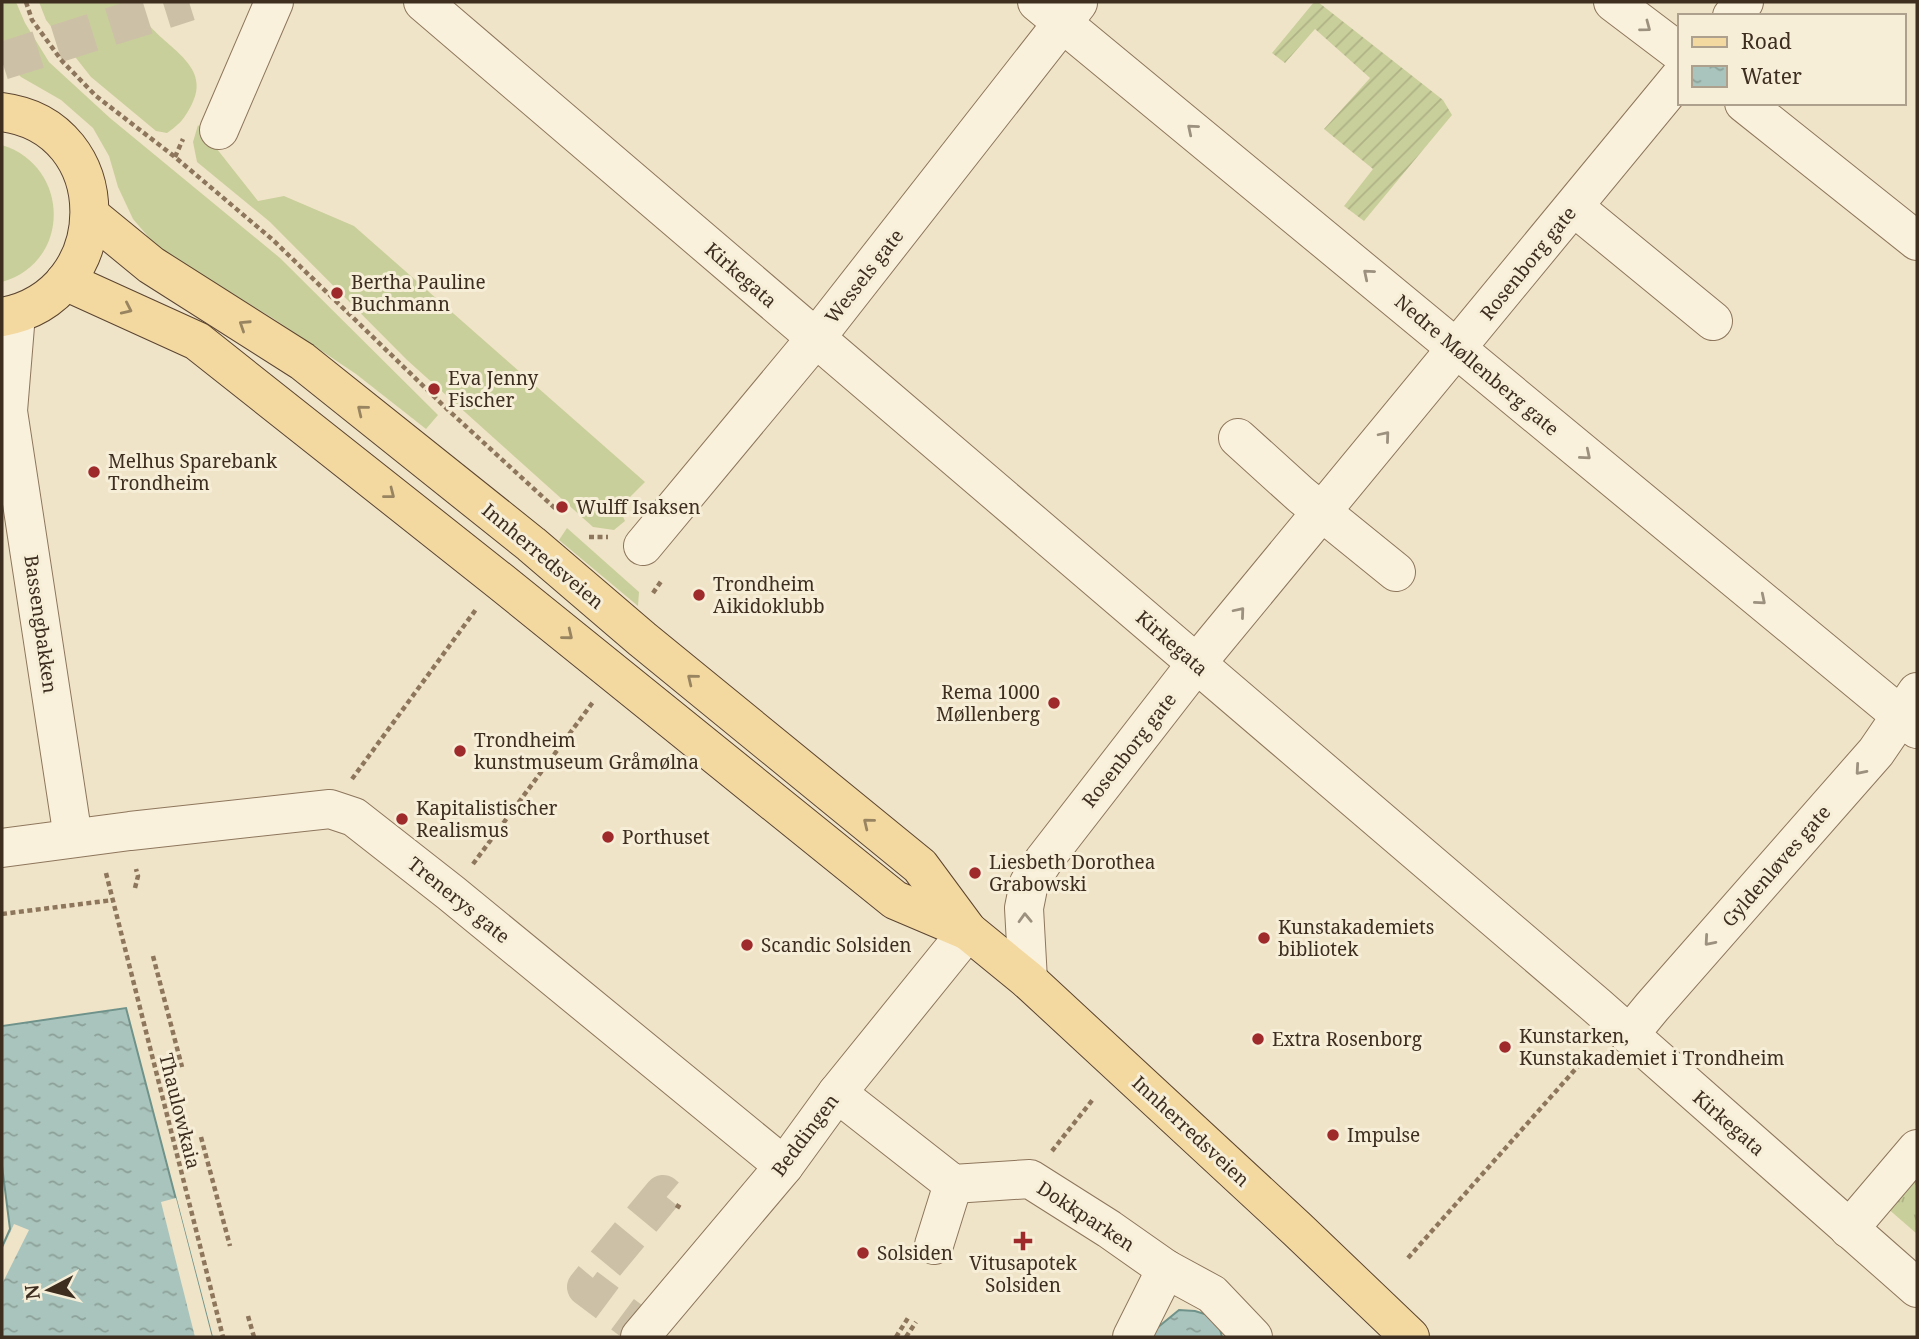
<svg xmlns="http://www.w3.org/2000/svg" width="1919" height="1339" viewBox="0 0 1919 1339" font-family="'Noto Serif',serif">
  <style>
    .grass { fill: #c9cf9b }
    .park { fill: url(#park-tufts) }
    .garden { fill: url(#garden-furrows) }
    .water { fill: url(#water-ripples); stroke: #6f938a; stroke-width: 2 }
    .pier { fill: #f0e4c8 }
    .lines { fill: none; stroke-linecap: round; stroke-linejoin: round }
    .minor-tunnel { stroke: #ccc0a6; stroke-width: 38; stroke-dasharray: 38 19; stroke-linecap: butt }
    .highway-tunnel { stroke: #ccc0a6; stroke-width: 38; stroke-dasharray: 38 19; stroke-linecap: butt }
    .minor-casing { stroke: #8d765c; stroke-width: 40 }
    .major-casing { stroke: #5b4430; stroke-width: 40 }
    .path { stroke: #8d765c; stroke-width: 4.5; stroke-dasharray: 5 3.5; stroke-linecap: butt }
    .minor { stroke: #faf1dc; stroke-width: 38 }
    .major { stroke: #f3d9a0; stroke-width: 38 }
    .oneway { stroke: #9c907e }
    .oneway2 { stroke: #988460 }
    .poi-dot { fill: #9e2a2b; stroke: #f7eed8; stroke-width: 2.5 }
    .labels { text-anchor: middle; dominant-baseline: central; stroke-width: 6; stroke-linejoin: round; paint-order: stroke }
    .street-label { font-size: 19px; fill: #3d2e20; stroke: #f7eed8 }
    .poi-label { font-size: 19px; fill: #3d2e20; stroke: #f7eed8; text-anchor: start }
  </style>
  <defs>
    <pattern id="park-tufts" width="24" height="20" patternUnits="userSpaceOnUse" patternTransform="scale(1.75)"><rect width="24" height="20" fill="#c9cf9b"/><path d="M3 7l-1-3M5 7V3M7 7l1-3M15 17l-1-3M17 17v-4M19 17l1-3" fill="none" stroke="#aeb285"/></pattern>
    <pattern id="garden-furrows" width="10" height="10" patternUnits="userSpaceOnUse" patternTransform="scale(1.75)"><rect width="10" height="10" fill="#c9cf9b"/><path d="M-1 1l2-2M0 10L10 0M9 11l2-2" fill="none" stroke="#aeb285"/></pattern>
    <pattern id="water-ripples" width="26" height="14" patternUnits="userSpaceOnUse" patternTransform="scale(1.75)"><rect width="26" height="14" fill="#a9c4bc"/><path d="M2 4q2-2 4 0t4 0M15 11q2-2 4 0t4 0" fill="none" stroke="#8ba098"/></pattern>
  </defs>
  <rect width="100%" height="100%" fill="#f0e4c8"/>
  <g class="grass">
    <polygon points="2,2 16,2 25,23 49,62 110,118 280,258 438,415 426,429 356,374 274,319 158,248 133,219 118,187 109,156 93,128 61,100 21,77 2,57"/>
    <path d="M39,2h95c5,7 10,15 15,23 20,24 62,42 43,79 -8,15 -11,19 -25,29l-11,-2 -65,-54 -45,-57z"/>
    <polygon points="198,125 258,201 284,196 354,226 645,482 619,508 625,521 614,530 593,527 407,360 270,222 197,162 193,142"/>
    <path d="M2,145c68,21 70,117 0,137z"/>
    <polygon points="567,528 639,592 638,606 559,540"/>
  </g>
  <polygon class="park" points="1917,1164 1917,1234 1878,1200"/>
  <polygon class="garden" points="1314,2 1318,2 1443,100 1452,115 1364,221 1344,206 1373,169 1324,129 1370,78 1315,29 1285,63 1272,53"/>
  <g class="water">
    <polygon points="126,1008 212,1337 2,1337 2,1247 10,1229 2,1166 2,1026"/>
    <polygon points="1179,1310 1195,1311 1211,1316 1220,1329 1222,1337 1146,1337"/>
  </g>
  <g class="pier">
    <polygon points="176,1198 212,1337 195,1337 161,1202"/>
    <polygon points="14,1224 29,1230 2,1284 2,1250"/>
  </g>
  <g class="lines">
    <polyline class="minor-tunnel" points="653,1337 586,1287 663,1194 676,1205"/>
    <polyline class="highway-tunnel" points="2,61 189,2"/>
    <g class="minor-casing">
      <g id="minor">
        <polyline points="423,2 1597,1006 1917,1288"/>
        <polyline points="1037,2 1917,729"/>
        <polyline points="1613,2 1679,52"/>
        <polyline points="1732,16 1744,2"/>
        <polyline points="1744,103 1917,241"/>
        <polyline points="219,130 274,2"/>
        <polyline points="1574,207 1713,321"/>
        <polyline points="16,314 8,411 73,838"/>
        <polyline points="1238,438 1301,495 1396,572"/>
        <polyline points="643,546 815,339 1078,3"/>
        <polyline points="2,848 130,831 330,809 354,817 451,893 784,1166"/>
        <polyline points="1028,980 1024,908 1029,883 1044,860 1196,664 1679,78"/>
        <polyline points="1629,1035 1652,1007 1876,752 1917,692"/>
        <polyline points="837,1093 953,1184 1030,1179 1109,1229 1166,1269 1212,1294 1253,1337"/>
        <polyline points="1849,1229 1917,1149"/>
        <polyline points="934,1245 953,1184"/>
        <polyline points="640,1337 784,1166 837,1093 968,931"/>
        <polyline points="1132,1337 1166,1269"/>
      </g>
    </g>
    <g class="major-casing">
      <g id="major">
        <path d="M2,112c117,15 116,184 0,205"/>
        <polyline points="90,215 151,265 302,361 531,544 642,639 920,866 968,931 1028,980 1297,1229 1410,1337"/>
        <polyline points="65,281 197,341 500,581 895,900 968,931"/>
      </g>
    </g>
    <g class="path">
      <polyline points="26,2 32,20 62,61 96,96 175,157 273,240 447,409 558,511"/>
      <polyline points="175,157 183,139"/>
      <polyline points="589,537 608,537"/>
      <polyline points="653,593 662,580"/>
      <polyline points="352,779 477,608"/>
      <polyline points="473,864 593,702"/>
      <polyline points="106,873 223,1337"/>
      <polyline points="135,888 138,876 136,869"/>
      <polyline points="2,914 113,900"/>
      <polyline points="153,956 182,1067"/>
      <polyline points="201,1137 230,1246"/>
      <polyline points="1052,1151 1094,1098"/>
      <polyline points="676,1205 681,1208"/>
      <polyline points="1408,1258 1588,1055"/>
      <polyline points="248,1316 254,1337"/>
      <polyline points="896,1337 908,1318"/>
      <polyline points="906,1337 916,1322"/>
      <polyline points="1333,1337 1333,1336"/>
    </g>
    <use href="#minor" class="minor"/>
    <use href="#major" class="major"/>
  </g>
  <defs><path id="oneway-chevron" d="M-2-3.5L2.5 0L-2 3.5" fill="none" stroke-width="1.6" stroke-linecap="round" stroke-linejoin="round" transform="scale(1.75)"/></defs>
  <g class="oneway">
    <use href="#oneway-chevron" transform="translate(1646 27) rotate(37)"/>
    <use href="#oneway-chevron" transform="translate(1192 129) rotate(-140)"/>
    <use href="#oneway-chevron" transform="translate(1368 274) rotate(-140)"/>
    <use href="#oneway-chevron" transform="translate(1385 436) rotate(-50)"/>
    <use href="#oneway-chevron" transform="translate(1586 455) rotate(40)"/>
    <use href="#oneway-chevron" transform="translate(1761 600) rotate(40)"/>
    <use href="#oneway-chevron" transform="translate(1240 612) rotate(-50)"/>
    <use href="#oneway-chevron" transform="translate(1860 770) rotate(131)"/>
    <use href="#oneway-chevron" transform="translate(1025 918) rotate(-92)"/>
    <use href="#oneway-chevron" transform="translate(1709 941) rotate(131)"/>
  </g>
  <g class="oneway2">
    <use href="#oneway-chevron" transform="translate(127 309) rotate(25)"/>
    <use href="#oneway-chevron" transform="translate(244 325) rotate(-147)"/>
    <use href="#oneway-chevron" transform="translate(362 410) rotate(-141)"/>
    <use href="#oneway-chevron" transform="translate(390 494) rotate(38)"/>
    <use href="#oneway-chevron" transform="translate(568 635) rotate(39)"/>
    <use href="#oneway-chevron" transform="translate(692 679) rotate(-141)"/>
    <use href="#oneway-chevron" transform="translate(868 823) rotate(-141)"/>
  </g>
  <g class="poi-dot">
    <circle cx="337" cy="293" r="7"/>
    <circle cx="434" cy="389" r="7"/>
    <circle cx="94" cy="472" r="7"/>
    <circle cx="562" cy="507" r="7"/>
    <circle cx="699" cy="595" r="7"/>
    <circle cx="1054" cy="703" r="7"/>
    <circle cx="460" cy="751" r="7"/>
    <circle cx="402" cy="819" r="7"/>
    <circle cx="608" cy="837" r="7"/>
    <circle cx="975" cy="873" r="7"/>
    <circle cx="1264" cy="938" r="7"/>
    <circle cx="747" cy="945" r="7"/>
    <circle cx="1258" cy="1039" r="7"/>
    <circle cx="1505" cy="1047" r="7"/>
    <circle cx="1333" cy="1135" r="7"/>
    <path d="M1019.5 1230.5h7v7h7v7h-7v7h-7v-7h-7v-7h7z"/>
    <circle cx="863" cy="1253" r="7"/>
  </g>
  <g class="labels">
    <g class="street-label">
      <text transform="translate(1528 263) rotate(-51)">Rosenborg gate</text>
      <text transform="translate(741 275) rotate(41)">Kirkegata</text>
      <text transform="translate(864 276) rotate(-52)">Wessels gate</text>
      <text transform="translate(1477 365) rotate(40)">Nedre Møllenberg gate</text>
      <text transform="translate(543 556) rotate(40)">Innherredsveien</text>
      <text transform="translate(41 624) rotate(82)">Bassengbakken</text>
      <text transform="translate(1172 643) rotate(41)">Kirkegata</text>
      <text transform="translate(1129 750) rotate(-52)">Rosenborg gate</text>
      <text transform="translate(1776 866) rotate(-49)">Gyldenløves gate</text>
      <text transform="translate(459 900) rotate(39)">Trenerys gate</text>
      <text transform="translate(180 1111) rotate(76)">Thaulowkaia</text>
      <text transform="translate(1729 1123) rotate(41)">Kirkegata</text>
      <text transform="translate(1191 1131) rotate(43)">Innherredsveien</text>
      <text transform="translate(805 1135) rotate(-53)">Beddingen</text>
      <text transform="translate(1086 1216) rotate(33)">Dokkparken</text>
    </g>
    <g class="poi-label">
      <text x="351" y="282">Bertha Pauline<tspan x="351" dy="22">Buchmann</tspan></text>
      <text x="448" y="378">Eva Jenny<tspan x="448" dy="22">Fischer</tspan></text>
      <text x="108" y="461">Melhus Sparebank<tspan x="108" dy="22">Trondheim</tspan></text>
      <text x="576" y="507">Wulff Isaksen</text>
      <text x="713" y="584">Trondheim<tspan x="713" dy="22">Aikidoklubb</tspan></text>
      <text x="1040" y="692" text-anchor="end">Rema 1000<tspan x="1040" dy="22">Møllenberg</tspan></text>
      <text x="474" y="740">Trondheim<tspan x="474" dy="22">kunstmuseum Gråmølna</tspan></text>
      <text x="416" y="808">Kapitalistischer<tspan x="416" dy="22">Realismus</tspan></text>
      <text x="622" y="837">Porthuset</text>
      <text x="989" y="862">Liesbeth Dorothea<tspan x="989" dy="22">Grabowski</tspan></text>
      <text x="1278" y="927">Kunstakademiets<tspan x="1278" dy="22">bibliotek</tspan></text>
      <text x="761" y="945">Scandic Solsiden</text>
      <text x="1519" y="1036">Kunstarken,<tspan x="1519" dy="22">Kunstakademiet i Trondheim</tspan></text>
      <text x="1272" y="1039">Extra Rosenborg</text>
      <text x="1347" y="1135">Impulse</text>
      <text x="877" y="1253">Solsiden</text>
      <text x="1023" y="1263" text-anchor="middle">Vitusapotek<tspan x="1023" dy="22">Solsiden</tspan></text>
    </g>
  </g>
  <rect width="1919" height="1339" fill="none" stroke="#3d2e20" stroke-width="7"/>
  <rect x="1678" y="14" width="228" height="91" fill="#f7eed8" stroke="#ada18e" stroke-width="2"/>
  <rect x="1692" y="37" width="35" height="10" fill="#f3d9a0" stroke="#ada18e" stroke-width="2"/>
  <text x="1741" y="49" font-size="21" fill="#3d2e20">Road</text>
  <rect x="1692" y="66" width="35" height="21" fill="url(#water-ripples)" stroke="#ada18e" stroke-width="2"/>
  <text x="1741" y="84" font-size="21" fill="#3d2e20">Water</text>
  <g transform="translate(49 1290) rotate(263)" stroke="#f7eed8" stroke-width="5" paint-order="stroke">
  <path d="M0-5L12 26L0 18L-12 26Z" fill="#3d2e20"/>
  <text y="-10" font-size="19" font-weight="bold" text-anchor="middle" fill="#3d2e20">N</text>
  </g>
</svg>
